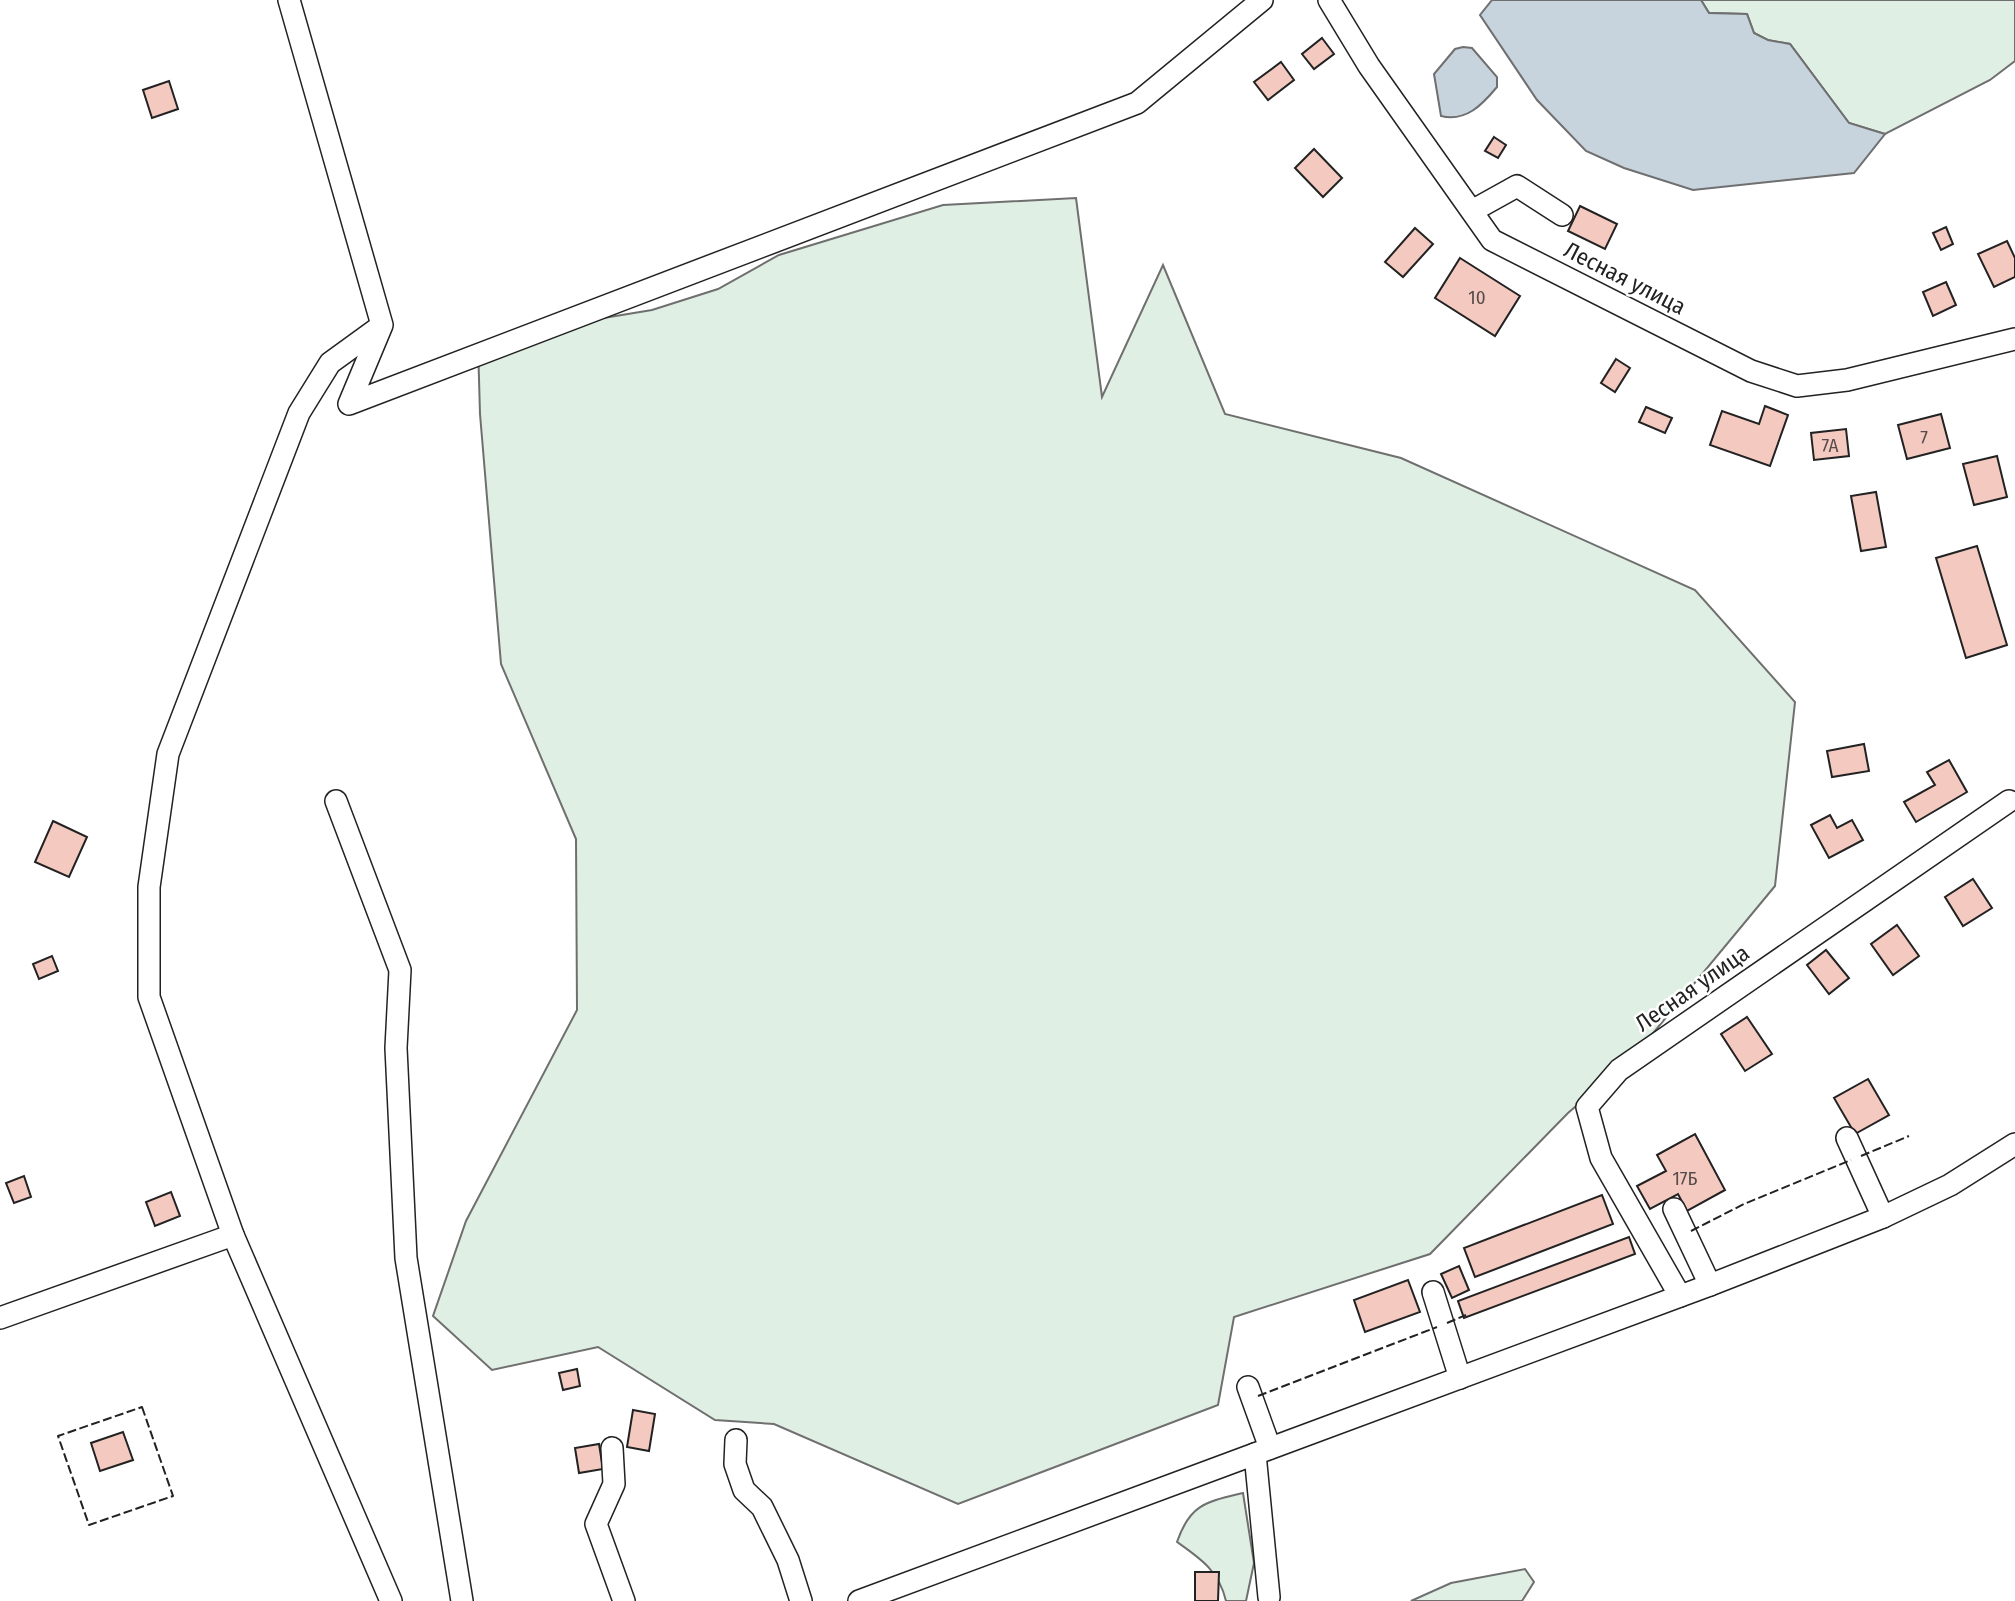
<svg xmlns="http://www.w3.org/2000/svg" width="2015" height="1601" viewBox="0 0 2015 1601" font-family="'Fira Sans Condensed',sans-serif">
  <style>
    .green { fill: #e0efe3; stroke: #6f6f6f; stroke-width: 2 }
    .water { fill: #c7d3dd; stroke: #6f6f6f; stroke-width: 2 }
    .building { fill: #f3c9c0; stroke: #222; stroke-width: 2 }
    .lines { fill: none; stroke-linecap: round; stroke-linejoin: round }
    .minor-casing { stroke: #222; stroke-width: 24 }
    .minor { stroke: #fff; stroke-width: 21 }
    .fence { stroke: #222; stroke-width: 2; stroke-dasharray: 9 3.5; stroke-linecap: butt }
    .labels { text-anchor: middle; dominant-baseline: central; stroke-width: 5; stroke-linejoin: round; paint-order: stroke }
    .number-label { font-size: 19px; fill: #564c4a }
    .street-label { font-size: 23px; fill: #222; stroke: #fff }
  </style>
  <rect width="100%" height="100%" fill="#fff"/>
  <g class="green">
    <polygon points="1701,0 2015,0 2015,61 1990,80 1885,134 1849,123 1790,44 1767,40 1754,33 1747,14 1709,13"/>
    <polygon points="1076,198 1102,397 1163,265 1225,414 1401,458 1695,590 1795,702 1775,886 1635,1055 1568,1113 1430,1254 1234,1317 1218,1405 958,1504 774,1424 715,1420 598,1347 492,1370 433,1316 466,1221 577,1010 576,839 501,664 480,414 478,344 543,328 652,310 718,289 779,255 943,205"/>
    <path d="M1243,1493l11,70 -8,38h-20c-7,-30 -25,-42 -49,-59 13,-38 29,-40 66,-49z"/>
    <polygon points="1525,1569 1534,1582 1522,1601 1411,1601 1451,1583"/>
  </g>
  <g class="water">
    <polygon points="1492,0 1701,0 1709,13 1747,14 1754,33 1768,40 1790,44 1849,123 1885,134 1854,173 1693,190 1624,168 1586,151 1537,100 1480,15"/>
    <path d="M1463,47l9,1 25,29v10c-15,18 -31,35 -56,29l-7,-42 21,-25z"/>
  </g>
  <g class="building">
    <polygon points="1322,38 1334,54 1314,69 1302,54"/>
    <polygon points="1281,62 1294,80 1268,100 1254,82"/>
    <polygon points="169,81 178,109 152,118 143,90"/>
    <polygon points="1494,137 1506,145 1498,158 1485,151"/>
    <polygon points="1314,149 1342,178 1323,197 1295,168"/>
    <polygon points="1580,206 1617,224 1605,249 1568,231"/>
    <polygon points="1946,227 1953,244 1941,250 1933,233"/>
    <polygon points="1415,228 1433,244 1403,277 1385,262"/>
    <polygon points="2007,241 2015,258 2015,277 1994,287 1978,254"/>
    <polygon points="1460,258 1520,296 1495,336 1435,298"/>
    <polygon points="1946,282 1956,305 1933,316 1923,292"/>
    <polygon points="1616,359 1630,368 1615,392 1601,383"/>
    <polygon points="1765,406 1788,415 1770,466 1710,445 1722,411 1759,424"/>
    <polygon points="1646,407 1672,418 1665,433 1639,422"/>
    <polygon points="1941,414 1950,448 1907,459 1898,425"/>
    <polygon points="1846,429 1849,456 1814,460 1811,433"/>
    <polygon points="1997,456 2007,497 1974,505 1963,464"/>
    <polygon points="1876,492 1886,547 1861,551 1851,496"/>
    <polygon points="1977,546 2007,645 1966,658 1936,558"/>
    <polygon points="1864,744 1869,771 1832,777 1827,751"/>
    <polygon points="1949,760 1967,792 1916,822 1904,802 1935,785 1927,772"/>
    <polygon points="1830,815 1837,828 1852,820 1863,840 1829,858 1811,825"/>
    <polygon points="53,821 87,837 69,877 35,862"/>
    <polygon points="1973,879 1992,908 1963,926 1945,897"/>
    <polygon points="1897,925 1919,956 1893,975 1871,944"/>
    <polygon points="1826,950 1849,978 1829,994 1807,965"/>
    <polygon points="52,956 58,971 39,979 33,964"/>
    <polygon points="1747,1017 1772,1054 1745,1071 1721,1034"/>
    <polygon points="1868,1079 1889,1115 1855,1134 1834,1098"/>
    <polygon points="1695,1134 1725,1190 1687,1211 1678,1194 1650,1209 1637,1186 1666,1171 1657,1155"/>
    <polygon points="24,1176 31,1197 14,1203 6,1183"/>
    <polygon points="171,1192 180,1216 155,1226 146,1202"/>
    <polygon points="1602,1195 1613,1224 1475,1277 1464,1248"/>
    <polygon points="1629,1237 1635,1254 1464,1318 1458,1301"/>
    <polygon points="1459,1266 1469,1290 1452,1298 1441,1274"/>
    <polygon points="1408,1280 1420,1312 1365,1332 1354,1300"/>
    <polygon points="577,1369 580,1386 563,1390 559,1373"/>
    <polygon points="633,1410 655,1414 649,1451 627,1447"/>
    <polygon points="123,1432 133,1460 100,1471 91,1443"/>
    <polygon points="599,1444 603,1469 579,1473 575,1448"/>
    <polygon points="1195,1572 1219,1572 1218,1601 1195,1601"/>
  </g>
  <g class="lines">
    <g class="minor-casing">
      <g id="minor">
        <polyline points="289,0 382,325 349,404 1137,103 1262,0"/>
        <polyline points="1329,0 1369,66 1492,240 1751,371 1797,386 1847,380 2015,339"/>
        <polyline points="1472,211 1517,186 1562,215"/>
        <polyline points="381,326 330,363 299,413 168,754 149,887 149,997 233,1235 391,1601"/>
        <polyline points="336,801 400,970 396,1048 406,1258 462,1601"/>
        <polyline points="1847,1138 1883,1217"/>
        <polyline points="1674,1209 1710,1285"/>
        <polyline points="1433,1292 1460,1378"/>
        <polyline points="1680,1296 1601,1158 1587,1107 1619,1070 2009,801"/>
        <polyline points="0,1318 233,1235"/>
        <polyline points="1248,1387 1270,1448"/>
        <polyline points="736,1440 735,1464 744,1490 762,1507 788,1560 801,1601"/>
        <polyline points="612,1448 614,1484 596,1524 624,1601"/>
        <polyline points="1255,1454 1269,1597"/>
        <polyline points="859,1601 1710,1285 1883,1217 1950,1185 2015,1144"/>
      </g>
    </g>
    <use href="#minor" class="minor"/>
    <g class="fence">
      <polyline points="1861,1156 1909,1136"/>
      <polyline points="1691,1231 1744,1204 1851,1160"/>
      <polyline points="1447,1323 1466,1315"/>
      <polyline points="1258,1396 1437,1327"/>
      <polygon points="142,1407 173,1496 89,1525 58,1436"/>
    </g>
  </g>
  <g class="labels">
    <g class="number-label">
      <text x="1477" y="297">10</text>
      <text x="1924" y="437">7</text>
      <text x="1830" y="445">7А</text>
      <text x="1685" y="1178">17Б</text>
    </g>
    <g class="street-label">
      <text transform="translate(1625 278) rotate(27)">Лесная улица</text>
      <text transform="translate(1692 988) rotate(-35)">Лесная улица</text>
    </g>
  </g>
</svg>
